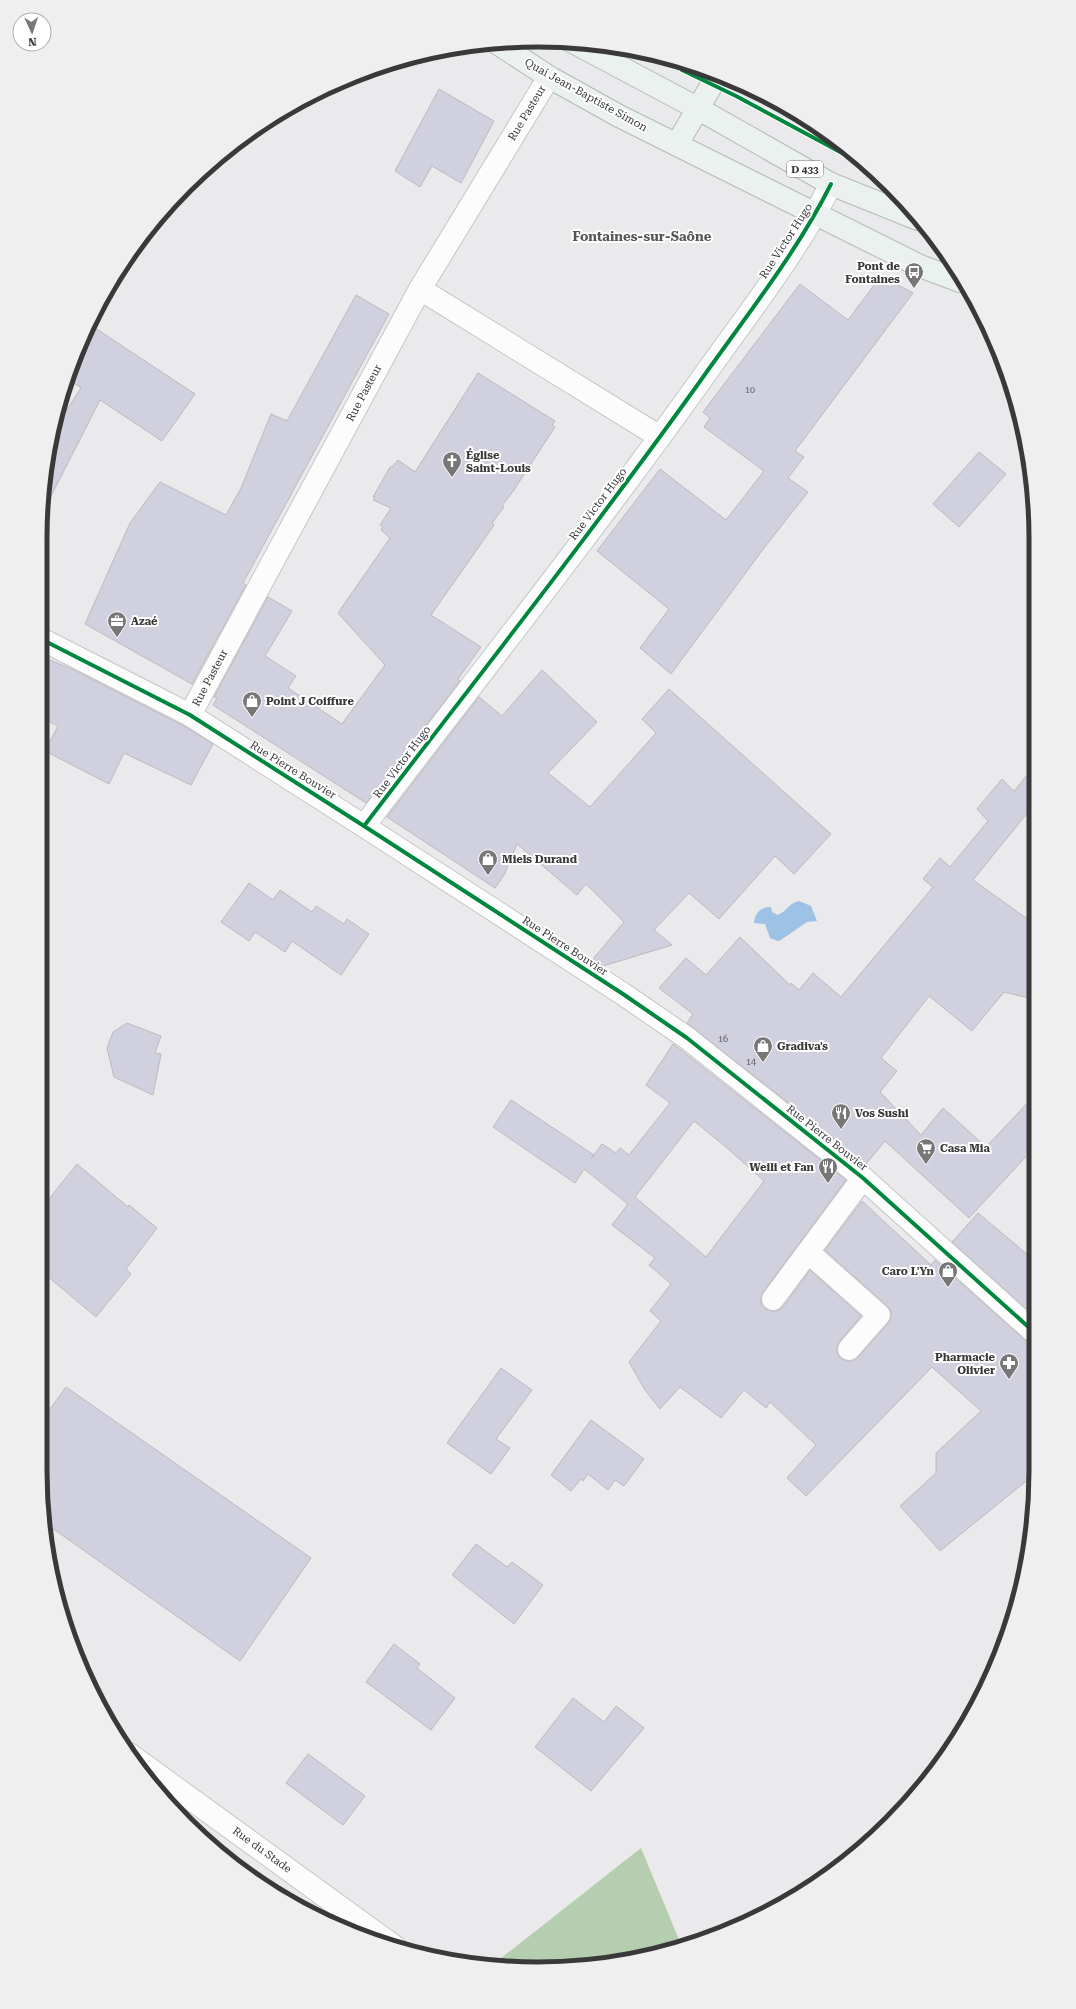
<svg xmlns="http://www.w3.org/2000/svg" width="1076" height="2009" viewBox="0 0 1076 2009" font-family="'Roboto Serif',serif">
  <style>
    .forest { fill: #b5ceaf }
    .water { fill: #9dc2e6 }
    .building { fill: #d1d0de; stroke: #bbbabc; fill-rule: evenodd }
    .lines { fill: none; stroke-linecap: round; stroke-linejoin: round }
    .minor-casing { stroke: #c6c6c7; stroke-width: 24 }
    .major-casing { stroke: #b1bbb7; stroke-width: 24 }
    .minor { stroke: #fcfcfc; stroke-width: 22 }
    .major { stroke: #ebf1ee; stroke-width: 22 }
    .cycleway-casing { stroke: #fff; stroke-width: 6 }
    .cycleway { stroke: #00873e; stroke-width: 4 }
    .labels { text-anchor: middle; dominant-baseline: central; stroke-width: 4; stroke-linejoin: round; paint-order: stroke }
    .number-label { font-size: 9px; fill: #5f5f63 }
    .shield { fill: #fff; stroke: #747475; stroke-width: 1 }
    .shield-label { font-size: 10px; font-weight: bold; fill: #39393a }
    .street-label { font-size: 11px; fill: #39393a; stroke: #fff }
    .poi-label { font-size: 11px; font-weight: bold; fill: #39393a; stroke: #fff; text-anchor: start }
    .quarter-label { font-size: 13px; font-weight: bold; fill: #575659; stroke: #fff }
    .rim { fill: none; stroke: #39393a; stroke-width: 5 }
  </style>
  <rect width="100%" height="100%" fill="#eae9eb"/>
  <path class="forest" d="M641,1848l41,99 -15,5c-58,10 -117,23 -176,14z"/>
  <path class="water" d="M799,901l12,5 6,15 -10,1 -26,18 -3,1 -8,-3 -5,-14 -11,-1c1,-11 7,-16 17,-16l1,5 6,3c9,-4 11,-12 21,-14z"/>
  <g class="building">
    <polygon points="439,89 494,121 461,183 432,166 420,187 395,171"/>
    <polygon points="881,276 913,293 795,451 804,457 788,478 808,492 764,548 671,674 640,648 669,609 597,551 660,469 726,520 764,471 704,427 710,418 703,412 800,284 848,320"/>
    <polygon points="356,295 389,314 243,583 246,585 192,684 85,624 130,523 160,482 226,515 241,488 271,414 287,421"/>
    <polygon points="89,324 195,394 162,441 100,400 47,504 42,502 54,430 81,388 68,379"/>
    <polygon points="478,373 555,421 552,425 555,427 514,490 502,506 504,507 492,523 494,524 492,528 431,615 481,647 458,679 460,681 366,803 213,705 217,698 214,697 268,597 292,611 265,656 296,676 288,688 342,724 385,665 338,613 390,538 381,530 383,527 380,525 391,508 373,500 375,497 373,497 390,467 392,467 398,460 415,472"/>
    <polygon points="979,452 1006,474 959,527 933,504"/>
    <polygon points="41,656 76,671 184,726 213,744 191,785 124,753 109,784 45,751 58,726 41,718"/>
    <polygon points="542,670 597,722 548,773 590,807 656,733 642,719 669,689 831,834 794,874 775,856 719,919 689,893 654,930 672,945 603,966 593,959 624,922 586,884 577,895 517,844 504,875 495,888 387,817 479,697 502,716"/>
    <polygon points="1033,768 1033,806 973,880 1033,923 1033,999 1004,992 972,1031 929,996 881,1058 897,1071 880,1092 921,1135 943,1108 986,1147 1034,1096 1034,1148 969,1218 885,1141 866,1164 687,1023 693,1014 659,988 686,958 706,975 740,937 790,985 791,983 799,990 813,973 841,997 933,887 923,879 940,858 950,867 988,821 977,809 1002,779 1014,791"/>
    <polygon points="249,883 273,900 280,890 312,912 316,906 344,924 347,919 369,934 341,975 292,941 285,952 255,932 249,941 221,922"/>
    <polygon points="127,1023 161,1036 155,1053 161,1054 153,1095 114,1077 107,1048 113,1032"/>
    <path d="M673,1044l173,136 -83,112 -2,6v6l4,5 7,2h6l5,-4 27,-37 51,46 -21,25 -3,6v6l3,5 6,3h7l5,-4 30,-34 3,-5v-7l-4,-5 -62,-56 37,-49 69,64 4,-5 91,81 8,3 1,130 -95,77 -40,-45 36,-33v-20l45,-42 -49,-44 -126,129 -19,-18 29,-33 -46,-43 -4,6 -22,-18 -23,28 -41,-31 -20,22 -15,-19 -16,-28 32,-41 -11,-10 21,-27 -22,-19 6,-7 -43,-33 16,-21 -44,-35 -9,14 -82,-56 18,-27 83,55 -3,4 11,-15 14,9 4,-5 9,7 41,-52 -24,-18zM694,1121l32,26 38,34 -58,76 -71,-60z"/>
    <polygon points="77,1164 128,1207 129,1205 157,1228 126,1269 131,1274 96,1317 40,1270 40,1210"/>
    <polygon points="978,1213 1034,1260 1034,1316 952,1242"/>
    <polygon points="501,1368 532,1390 496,1439 510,1448 491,1474 447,1443"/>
    <polygon points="66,1387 311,1558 240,1661 45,1523 40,1471 40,1423"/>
    <polygon points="591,1420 644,1459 624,1486 615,1480 608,1490 588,1474 583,1481 581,1479 571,1491 551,1475"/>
    <polygon points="476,1544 507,1567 512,1562 543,1585 514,1624 452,1575"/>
    <polygon points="394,1644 420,1664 417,1668 455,1698 431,1730 366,1682"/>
    <polygon points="573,1698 604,1722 616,1706 644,1728 591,1791 535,1747"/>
    <polygon points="308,1754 365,1796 343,1825 286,1783"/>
  </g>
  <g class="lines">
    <g class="minor-casing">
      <g id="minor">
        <polyline points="420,289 660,437"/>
        <polyline points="41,639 190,715 364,826 623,994 687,1038 863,1178 1034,1332"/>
        <polyline points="190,715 420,289 549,77"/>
        <path d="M364,826c113,-148 229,-295 337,-446 45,-64 95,-126 130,-196"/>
        <polyline points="808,1252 879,1315 849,1349"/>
        <polyline points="773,1299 863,1178"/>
        <polyline points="129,1754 395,1947"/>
      </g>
    </g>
    <g class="major-casing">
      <g id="major">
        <polyline points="571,41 697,108 831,184 918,219"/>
        <polyline points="497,43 549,77 619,116 920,266 960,281"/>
        <polyline points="677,144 717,76"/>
      </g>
    </g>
    <use href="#minor" class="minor"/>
    <use href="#major" class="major"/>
    <g class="cycleway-casing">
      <g id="cycleway">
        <polyline points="682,70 736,96 870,168"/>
        <polyline points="41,639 190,715 364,826 623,994 687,1038 863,1178 1034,1332"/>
        <path d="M364,826c113,-148 229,-295 337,-446 45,-64 95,-126 130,-196"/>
      </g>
    </g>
    <use href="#cycleway" class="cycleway"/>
  </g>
  <defs>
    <g id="bus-pin" transform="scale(1)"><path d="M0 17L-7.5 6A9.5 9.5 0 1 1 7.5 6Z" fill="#777778" stroke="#fff"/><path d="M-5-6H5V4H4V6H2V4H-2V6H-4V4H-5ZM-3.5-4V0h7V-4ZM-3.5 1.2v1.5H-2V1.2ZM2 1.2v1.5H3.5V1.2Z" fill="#fff"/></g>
    <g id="church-pin" transform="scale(1)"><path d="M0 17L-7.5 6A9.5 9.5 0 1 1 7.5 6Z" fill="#777778" stroke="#fff"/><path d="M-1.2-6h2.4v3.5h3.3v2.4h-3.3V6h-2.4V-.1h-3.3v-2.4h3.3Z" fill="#fff"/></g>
    <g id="office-pin" transform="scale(1)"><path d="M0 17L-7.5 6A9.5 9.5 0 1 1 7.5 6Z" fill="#777778" stroke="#fff"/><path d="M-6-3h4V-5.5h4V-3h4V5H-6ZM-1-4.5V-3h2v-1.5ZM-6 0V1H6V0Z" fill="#fff"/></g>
    <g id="shop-pin" transform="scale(1)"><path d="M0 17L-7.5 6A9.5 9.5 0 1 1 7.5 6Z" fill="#777778" stroke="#fff"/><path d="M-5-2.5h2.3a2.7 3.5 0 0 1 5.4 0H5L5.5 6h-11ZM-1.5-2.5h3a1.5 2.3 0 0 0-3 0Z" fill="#fff"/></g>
    <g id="restaurant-pin" transform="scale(1)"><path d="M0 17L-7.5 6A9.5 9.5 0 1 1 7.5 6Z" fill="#777778" stroke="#fff"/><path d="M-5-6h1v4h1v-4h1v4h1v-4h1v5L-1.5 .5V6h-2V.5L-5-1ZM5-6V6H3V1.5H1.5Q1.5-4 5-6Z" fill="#fff"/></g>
    <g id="supermarket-pin" transform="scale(1)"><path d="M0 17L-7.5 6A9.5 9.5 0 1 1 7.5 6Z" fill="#777778" stroke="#fff"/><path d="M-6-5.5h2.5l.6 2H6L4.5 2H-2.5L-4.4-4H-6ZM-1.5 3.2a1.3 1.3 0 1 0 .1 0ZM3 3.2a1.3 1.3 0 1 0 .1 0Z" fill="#fff"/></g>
    <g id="pharmacy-pin" transform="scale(1)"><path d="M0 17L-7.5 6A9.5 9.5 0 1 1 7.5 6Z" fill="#777778" stroke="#fff"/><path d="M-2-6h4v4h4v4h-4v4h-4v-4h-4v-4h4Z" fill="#fff"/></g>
  </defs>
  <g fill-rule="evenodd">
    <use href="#bus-pin" x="914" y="272"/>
    <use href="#church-pin" x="452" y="461"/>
    <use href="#office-pin" x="117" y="621"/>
    <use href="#shop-pin" x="252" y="701"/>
    <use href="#shop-pin" x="488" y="859"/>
    <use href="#shop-pin" x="763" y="1046"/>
    <use href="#restaurant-pin" x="841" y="1113"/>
    <use href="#supermarket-pin" x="926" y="1148"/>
    <use href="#restaurant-pin" x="828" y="1167"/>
    <use href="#shop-pin" x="948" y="1271"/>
    <use href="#pharmacy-pin" x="1009" y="1363"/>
  </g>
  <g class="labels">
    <g class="number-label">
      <text x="750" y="390">10</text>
      <text x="723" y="1039">16</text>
      <text x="751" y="1062">14</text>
    </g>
    <rect class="shield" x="787" y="161" width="36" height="16" rx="3"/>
    <g class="shield-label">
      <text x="805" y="169">D 433</text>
    </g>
    <g class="street-label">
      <text transform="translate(586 95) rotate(29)">Quai Jean-Baptiste Simon</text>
      <text transform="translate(527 113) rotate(-59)">Rue Pasteur</text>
      <text transform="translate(786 241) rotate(-57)">Rue Victor Hugo</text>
      <text transform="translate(364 393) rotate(-62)">Rue Pasteur</text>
      <text transform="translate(598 504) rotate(-53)">Rue Victor Hugo</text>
      <text transform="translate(210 678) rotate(-62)">Rue Pasteur</text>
      <text transform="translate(402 762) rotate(-53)">Rue Victor Hugo</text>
      <text transform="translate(293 770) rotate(32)">Rue Pierre Bouvier</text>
      <text transform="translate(565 946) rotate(33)">Rue Pierre Bouvier</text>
      <text transform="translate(827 1138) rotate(38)">Rue Pierre Bouvier</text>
      <text transform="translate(262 1850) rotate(36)">Rue du Stade</text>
    </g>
    <g class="poi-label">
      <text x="900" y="266" text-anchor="end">Pont de<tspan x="900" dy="13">Fontaines</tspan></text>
      <text x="466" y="455">Église<tspan x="466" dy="13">Saint-Louis</tspan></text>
      <text x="131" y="621">Azaé</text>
      <text x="266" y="701">Point J Coiffure</text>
      <text x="502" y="859">Miels Durand</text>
      <text x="777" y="1046">Gradiva's</text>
      <text x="855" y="1113">Vos Sushi</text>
      <text x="940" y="1148">Casa Mia</text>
      <text x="814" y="1167" text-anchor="end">Weili et Fan</text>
      <text x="934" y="1271" text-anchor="end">Caro L'Yn</text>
      <text x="995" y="1357" text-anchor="end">Pharmacie<tspan x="995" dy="13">Olivier</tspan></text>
    </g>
    <g class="quarter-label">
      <text x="642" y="236">Fontaines-sur-Saône</text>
    </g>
  </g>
  <path d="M0 0H1076V2009H0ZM538 47H538A491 491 0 0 1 1029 538V1471A491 491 0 0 1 538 1962H538A491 491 0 0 1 47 1471V538A491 491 0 0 1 538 47Z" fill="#efefef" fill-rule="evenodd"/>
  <path class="rim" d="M538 47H538A491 491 0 0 1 1029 538V1471A491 491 0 0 1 538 1962H538A491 491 0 0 1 47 1471V538A491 491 0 0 1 538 47Z"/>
  <g transform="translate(32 32) rotate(177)"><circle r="19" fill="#ffffff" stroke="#b0b0b0"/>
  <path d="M0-3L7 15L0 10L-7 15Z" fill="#777778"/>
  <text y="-6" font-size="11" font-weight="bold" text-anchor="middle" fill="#39393a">N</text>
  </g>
</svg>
